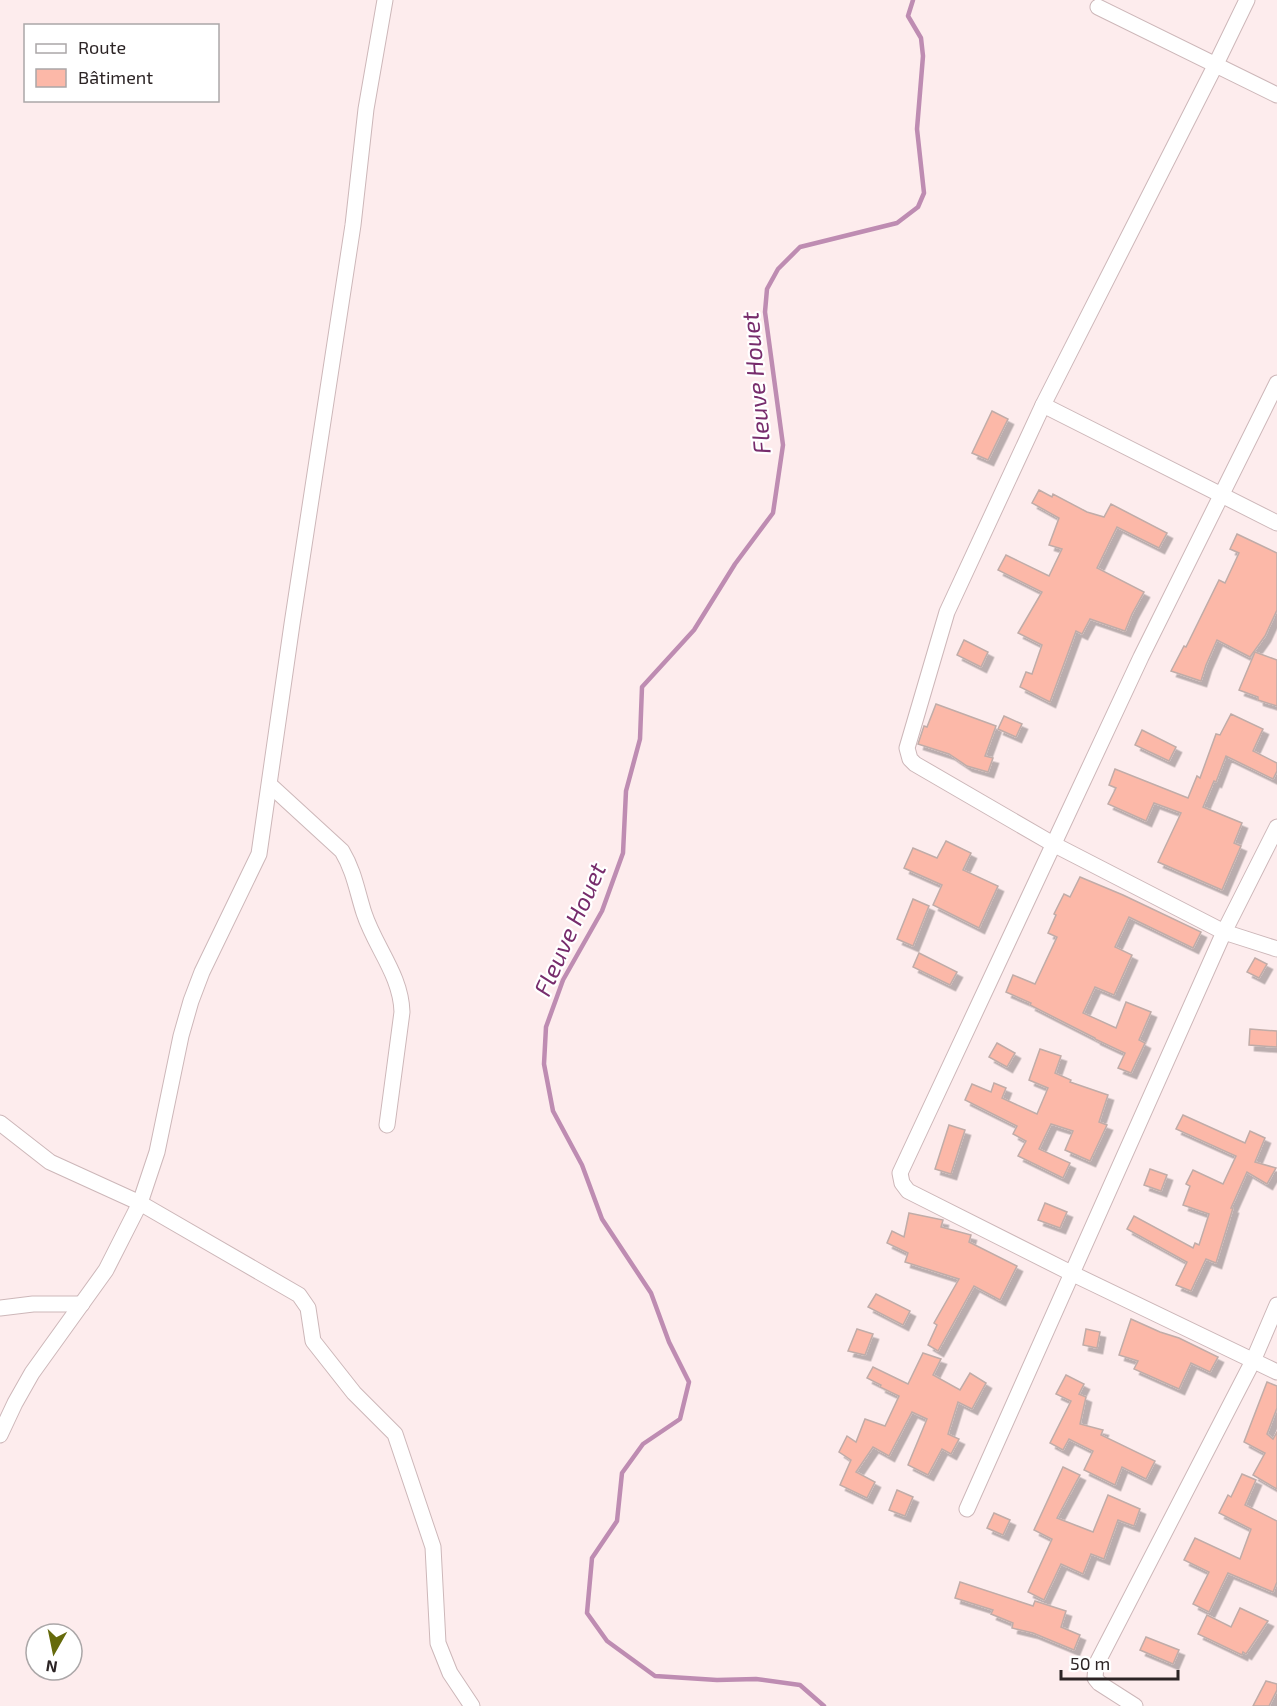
<svg xmlns="http://www.w3.org/2000/svg" width="1277" height="1706" viewBox="0 0 1277 1706" font-family="'Exo 2',sans-serif">
  <style>
    .lines { fill: none; stroke-linecap: round; stroke-linejoin: round }
    .stream { stroke: #be8cb2; stroke-width: 4.5 }
    .building { fill: #fcb8a8; stroke: #c0aca8; stroke-width: 1.5; filter: url(#shadow) }
    .minor-casing { stroke: #cdb7b9; stroke-width: 17 }
    .minor { stroke: #fff; stroke-width: 15 }
    .labels { text-anchor: middle; dominant-baseline: central; stroke-width: 4.5; stroke-linejoin: round; paint-order: stroke }
    .water-label { font-size: 24px; font-style: italic; fill: #772c6c; stroke: #fff }
  </style>
  <defs>
    <filter id="shadow"><feDropShadow dx="5.5" dy="5.5" stdDeviation="0" flood-color="#0004"/></filter>
  </defs>
  <rect width="100%" height="100%" fill="#fdeced"/>
  <g class="lines">
    <polyline class="stream" points="824,1706 800,1685 756,1679 717,1680 655,1676 607,1641 587,1613 592,1558 617,1521 622,1473 643,1444 680,1419 689,1382 669,1342 651,1293 602,1219 582,1165 553,1111 544,1064 546,1027 563,980 602,911 623,853 626,791 640,739 642,687 694,630 735,564 773,513 783,445 765,312 767,289 778,269 800,247 897,223 918,207 924,193 917,129 923,56 921,38 908,16 913,0"/>
  </g>
  <g class="building">
    <polygon points="992,411 1008,419 988,460 972,453"/>
    <polygon points="1039,490 1052,497 1053,494 1087,512 1104,517 1111,504 1167,533 1159,548 1117,527 1097,568 1144,592 1132,614 1125,631 1090,619 1082,634 1076,631 1050,702 1020,687 1026,672 1032,674 1042,645 1018,633 1042,592 998,570 1006,555 1049,576 1062,549 1049,545 1059,518 1032,503"/>
    <polygon points="1237,534 1277,553 1277,610 1265,636 1250,657 1217,640 1206,665 1201,681 1171,671 1184,646 1186,647 1219,580 1225,583 1239,553 1230,549"/>
    <polygon points="964,640 988,652 981,667 957,655"/>
    <polygon points="1255,652 1277,660 1277,706 1258,700 1258,697 1239,690"/>
    <polygon points="936,704 996,726 985,756 993,758 988,772 967,766 949,754 918,744 924,726 927,727"/>
    <polygon points="1231,714 1263,729 1253,751 1277,763 1277,771 1273,779 1226,756 1216,782 1214,781 1203,807 1242,823 1234,843 1241,846 1222,890 1158,862 1181,813 1154,803 1146,821 1108,804 1116,788 1109,785 1115,769 1188,798 1197,776 1200,778 1216,734 1220,735"/>
    <polygon points="1004,716 1022,724 1016,737 998,729"/>
    <polygon points="1142,730 1176,747 1169,761 1135,745"/>
    <polygon points="946,841 971,853 963,870 998,886 979,928 933,905 942,885 904,868 913,848 937,858"/>
    <polygon points="1080,877 1123,895 1201,932 1193,948 1129,917 1115,947 1132,955 1114,995 1095,987 1083,1013 1116,1028 1126,1002 1151,1012 1139,1040 1145,1043 1131,1073 1118,1068 1125,1053 1095,1039 1095,1038 1030,1005 1031,1003 1006,992 1013,975 1035,984 1057,937 1048,933 1056,915 1054,914 1064,894 1070,897"/>
    <polygon points="913,899 929,906 913,946 897,939"/>
    <polygon points="919,953 957,972 950,985 913,967"/>
    <polygon points="1255,958 1267,964 1259,978 1247,972"/>
    <polygon points="1250,1029 1277,1031 1277,1047 1249,1045"/>
    <polygon points="997,1043 1015,1053 1007,1067 989,1057"/>
    <polygon points="1040,1049 1061,1056 1055,1073 1071,1080 1070,1082 1108,1095 1099,1122 1107,1125 1090,1161 1065,1150 1073,1131 1051,1124 1039,1149 1070,1163 1063,1178 1018,1156 1026,1141 1013,1134 1017,1126 965,1100 972,1084 991,1092 994,1083 1006,1088 1002,1098 1037,1114 1048,1088 1029,1080"/>
    <polygon points="1183,1115 1245,1143 1250,1131 1265,1138 1255,1162 1276,1168 1267,1184 1247,1172 1231,1208 1233,1208 1216,1263 1206,1259 1191,1291 1176,1285 1187,1262 1127,1229 1134,1216 1193,1248 1195,1243 1199,1245 1209,1214 1183,1205 1190,1186 1186,1184 1193,1170 1223,1184 1236,1156 1176,1129"/>
    <polygon points="949,1125 965,1130 951,1174 935,1169"/>
    <polygon points="1150,1169 1167,1175 1161,1191 1144,1185"/>
    <polygon points="1045,1203 1067,1212 1060,1228 1038,1220"/>
    <polygon points="909,1213 943,1220 941,1227 971,1235 969,1242 1017,1266 1000,1300 974,1286 938,1351 928,1345 937,1325 934,1323 959,1279 905,1262 908,1253 887,1243 892,1231 904,1237"/>
    <polygon points="876,1294 910,1311 903,1325 868,1307"/>
    <polygon points="1131,1319 1160,1332 1179,1338 1218,1357 1210,1372 1191,1363 1179,1389 1134,1369 1138,1361 1119,1355"/>
    <polygon points="857,1329 873,1334 865,1355 848,1351"/>
    <polygon points="1086,1329 1100,1332 1097,1348 1083,1345"/>
    <polygon points="923,1353 941,1359 933,1375 960,1390 970,1373 986,1383 972,1409 958,1402 948,1434 959,1439 951,1454 942,1449 928,1475 908,1465 927,1419 912,1412 889,1456 873,1447 856,1472 875,1482 867,1498 840,1485 851,1460 839,1452 847,1436 856,1442 865,1419 885,1426 899,1396 880,1387 881,1385 867,1378 873,1367 908,1384"/>
    <polygon points="1066,1375 1084,1384 1079,1394 1086,1397 1080,1424 1103,1430 1101,1435 1155,1461 1146,1479 1122,1467 1115,1485 1084,1470 1093,1451 1069,1439 1063,1450 1050,1443 1071,1401 1056,1394"/>
    <polygon points="1267,1382 1277,1386 1277,1408 1267,1434 1273,1439 1277,1432 1277,1489 1253,1475 1265,1453 1244,1442"/>
    <polygon points="1063,1467 1080,1475 1057,1518 1093,1532 1108,1495 1140,1509 1134,1526 1118,1520 1104,1559 1091,1554 1083,1574 1061,1564 1044,1600 1028,1592 1052,1539 1034,1530"/>
    <polygon points="1242,1474 1256,1480 1245,1505 1277,1521 1277,1582 1273,1592 1228,1573 1209,1612 1193,1604 1209,1572 1184,1560 1195,1538 1240,1559 1251,1529 1219,1513 1228,1495 1231,1497"/>
    <polygon points="897,1490 913,1497 905,1516 889,1510"/>
    <polygon points="994,1513 1010,1520 1003,1535 987,1528"/>
    <polygon points="960,1582 1033,1606 1035,1601 1066,1611 1061,1627 1080,1635 1074,1650 1033,1633 1012,1628 1013,1623 991,1614 993,1610 955,1598"/>
    <polygon points="1240,1608 1268,1621 1246,1654 1243,1652 1242,1655 1198,1634 1207,1615 1231,1627"/>
    <polygon points="1146,1637 1179,1650 1173,1664 1140,1650"/>
    <polygon points="1266,1681 1277,1684 1277,1690 1269,1706 1253,1706"/>
  </g>
  <g class="lines">
    <g class="minor-casing">
      <g id="minor">
        <polyline points="1247,0 1215,66 1043,405 947,612 907,748 910,759 915,764 1053,844 1224,932 1277,949"/>
        <polyline points="1098,7 1277,95"/>
        <polyline points="1277,383 1141,657 900,1173 902,1183 908,1191 1071,1273 1277,1372"/>
        <polyline points="1043,405 1277,523"/>
        <path d="M270,785l72,66c12,20 15,40 22,62 11,34 37,62 38,99l-15,113"/>
        <polyline points="0,1123 50,1162 140,1203 299,1295 308,1308 313,1341 354,1393 395,1434 433,1547 438,1643 450,1673 472,1706"/>
        <polyline points="0,1308 33,1304 82,1304"/>
        <polyline points="0,1435 15,1403 32,1373 106,1270 140,1203 157,1152 181,1036 191,1001 202,972 259,854 292,624 353,225 366,109 385,0"/>
        <polyline points="967,1509 1224,932 1277,827"/>
        <polyline points="1135,1706 1099,1683 1095,1678 1096,1665 1253,1361 1277,1305"/>
      </g>
    </g>
    <use href="#minor" class="minor"/>
  </g>
  <g class="labels">
    <g class="water-label">
      <text transform="translate(755 383) rotate(-95)">Fleuve Houet</text>
      <text transform="translate(569 929) rotate(-66)">Fleuve Houet</text>
    </g>
  </g>
  <rect x="24" y="24" width="195" height="78" fill="#ffffff" stroke="#aba7a8" stroke-width="1.5"/>
  <rect x="36" y="44" width="30" height="9" fill="#ffffff" stroke="#aba7a8" stroke-width="1.5"/>
  <text x="78" y="54" font-size="18" fill="#2c2425">Route</text>
  <rect x="36" y="69" width="30" height="18" fill="#fcb8a8" stroke="#aba7a8" stroke-width="1.5"/>
  <text x="78" y="84" font-size="18" fill="#2c2425">Bâtiment</text>
  <g transform="translate(54 1652) rotate(189)"><circle r="28" fill="#ffffff" stroke="#aba7a8" stroke-width="1.5"/>
  <path d="M0-4.5L10 22L0 15L-10 22Z" fill="#656a0b"/>
  <text y="-9" font-size="16" font-weight="bold" text-anchor="middle" fill="#2c2425">N</text>
  </g>
  <path d="M1061 1670v9h117v-9" fill="none" stroke="#2c2425" stroke-width="3"/>
  <text x="1070" y="1670" font-size="18" fill="#2c2425" stroke="#ffffff" stroke-width="4.5" paint-order="stroke">50 m</text>
</svg>
